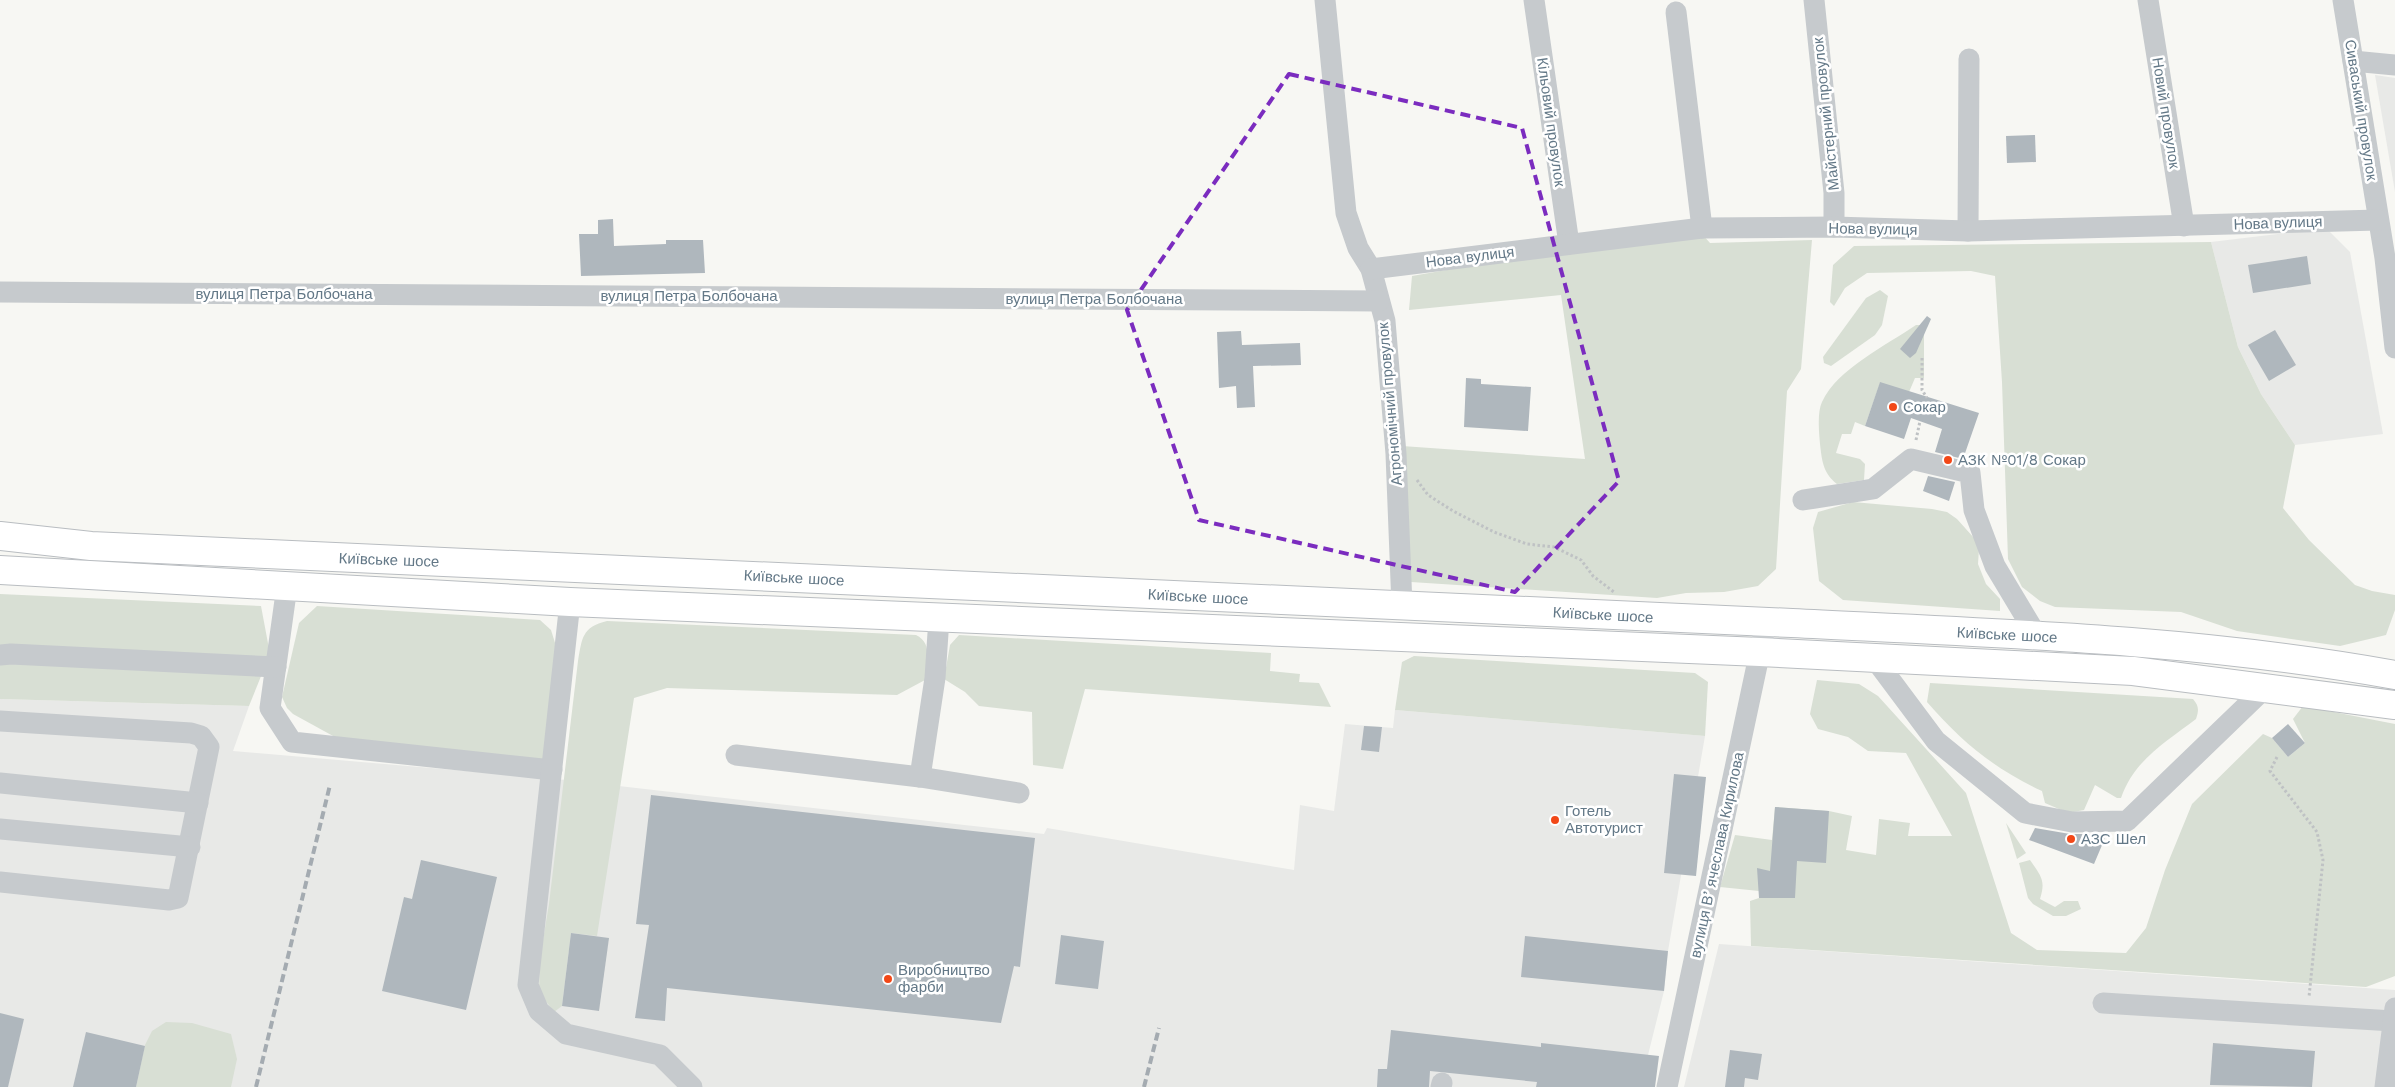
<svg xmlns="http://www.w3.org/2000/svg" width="2395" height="1087" viewBox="0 0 2395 1087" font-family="'Work Sans',sans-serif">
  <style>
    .built { fill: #e8e9e7 }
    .green { fill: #d8dfd4 }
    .building { fill: #afb7bd }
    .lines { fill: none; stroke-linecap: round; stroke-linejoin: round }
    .major-casing { stroke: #b9bdc1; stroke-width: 30 }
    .path { stroke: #bfc2c4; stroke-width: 3; stroke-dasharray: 2.5 2.5; stroke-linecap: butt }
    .minor { stroke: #c6cacd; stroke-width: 21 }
    .major { stroke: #fff; stroke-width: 28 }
    .rail { stroke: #a4abb1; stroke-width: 4; stroke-dasharray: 8 4; stroke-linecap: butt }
    .marked { fill: none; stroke: #7b2cbf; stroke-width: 4; stroke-dasharray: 10 6; stroke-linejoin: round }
    .poi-dot { fill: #f24818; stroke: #fff; stroke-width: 2 }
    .labels { text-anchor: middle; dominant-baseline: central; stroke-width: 5; stroke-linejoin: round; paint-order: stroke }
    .street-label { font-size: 15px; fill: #637887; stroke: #fff }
    .poi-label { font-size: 15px; fill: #637887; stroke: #fff; text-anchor: start }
  </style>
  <rect width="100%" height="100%" fill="#f7f7f3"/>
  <g class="built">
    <polygon points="2375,75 2395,78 2395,192"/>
    <polygon points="2326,228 2350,252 2383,434 2295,445 2261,394 2238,347 2211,242"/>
    <polygon points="0,699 249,706 233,751 548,778 1044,834 1047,828 1294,870 1300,805 1334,811 1345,724 1393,728 1395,710 1705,736 1668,951 1664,991 1640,1087 0,1087"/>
    <polygon points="1719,944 2395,990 2395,1087 1684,1087"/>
  </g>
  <g class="green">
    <polygon points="1702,234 1710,243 1812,240 1801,369 1787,391 1776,569 1758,586 1724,592 1686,593 1657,598 1411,582 1402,446 1585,459 1561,295 1409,310 1412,276 1572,248"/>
    <polygon points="2211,242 2238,347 2261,394 2295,445 2283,508 2309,540 2355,585 2372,591 2395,595 2395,610 2386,635 2340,646 2237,631 2181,612 2055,607 2040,601 2022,587 2008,559 2002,382 1995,276 1971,271 1867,273 1845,288 1834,306 1830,302 1833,265 1854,246"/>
    <polygon points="1880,290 1888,296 1882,325 1875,335 1831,366 1824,363 1823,357 1866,298"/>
    <path d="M1916,325h8v53h-9l-6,14 -29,-9 -15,43 -10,-4 -4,12h-9l-6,19 24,6 5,5 -1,16 -27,4c-14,-11 -15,-23 -17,-40 -1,-11 -3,-32 2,-42 15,-33 65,-57 94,-77z"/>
    <polygon points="1853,502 1932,509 1947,512 1957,519 1974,538 1979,549 1978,564 1986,584 2000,599 2000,611 1843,600 1819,581 1813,528 1818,512"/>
    <polygon points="0,594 261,606 270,654 249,706 0,699"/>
    <polygon points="317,606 540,620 551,630 556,646 544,760 344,742 293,714 287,708 282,697 299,623"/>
    <path d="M607,621l309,14c18,9 10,29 9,45l-28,15 -230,-7 -33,10 -37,238 -26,-3 -9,73 -8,6 -15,-20 1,-34 9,-54 29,-243c4,-23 4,-34 29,-40z"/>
    <polygon points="959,635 1271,653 1270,671 1300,674 1299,682 1319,683 1331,707 1085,689 1063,769 1033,765 1032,712 979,706 965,692 944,679 950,645"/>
    <polygon points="1414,656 1695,673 1708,682 1705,736 1395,710 1402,662"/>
    <polygon points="1817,680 1859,684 1878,696 1966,793 2011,933 2037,950 2126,953 2146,928 2165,870 2192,804 2263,734 2272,738 2288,757 2305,743 2293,719 2303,706 2395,724 2395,976 2366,987 1751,946 1750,901 1759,898 1759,891 1720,887 1735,835 1772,840 1775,807 1829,811 1852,816 1846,850 1876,855 1879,819 1910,823 1908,836 1952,836 1906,753 1868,751 1848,737 1818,729 1810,714"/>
    <path d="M1930,683l263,16c6,7 6,11 3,20 -30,23 -62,41 -75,79h-4l-22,-13 -11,25 -16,3 -23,-10 -3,-12c-49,-23 -80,-49 -115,-89z"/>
    <polygon points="2006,823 2026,853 2017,859"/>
    <path d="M2030,860c11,16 16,20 10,39l15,8 9,-6h14l3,8 -15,7h-13l-20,-12 -5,-6 -9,-35z"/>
    <polygon points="166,1022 192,1023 231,1034 237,1059 231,1087 136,1087 145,1045 152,1031"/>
  </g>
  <g class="building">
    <polygon points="2035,135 2036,162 2007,163 2006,136"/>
    <polygon points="613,219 614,246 666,244 666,240 703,240 705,273 581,276 579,234 598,234 598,220"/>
    <polygon points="2307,256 2311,284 2253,293 2248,265"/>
    <polygon points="1927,316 1931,319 1916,353 1910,358 1900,349"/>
    <polygon points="2275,330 2296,365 2269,381 2248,345"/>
    <polygon points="1241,331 1242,345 1300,343 1301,365 1253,366 1255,407 1237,408 1236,386 1219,388 1217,332"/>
    <polygon points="1466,378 1481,379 1481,384 1531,387 1528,431 1464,427"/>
    <polygon points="1880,382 1979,413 1963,459 1935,452 1942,429 1911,418 1904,439 1865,426"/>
    <polygon points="1928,476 1955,482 1949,501 1923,491"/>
    <polygon points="2288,724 2305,743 2288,757 2272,738"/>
    <polygon points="1364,726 1382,727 1379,752 1361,750"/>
    <polygon points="1674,774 1706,777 1696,876 1664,873"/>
    <polygon points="651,795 1035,838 1020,967 1014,966 1001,1023 667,988 665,1021 635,1018 649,925 636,924"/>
    <polygon points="1775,807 1829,811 1826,863 1797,861 1795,898 1759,898 1757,868 1770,871"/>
    <polygon points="2035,828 2070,834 2096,834 2105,838 2094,864 2029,840"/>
    <polygon points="421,860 497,877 466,1010 382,991 404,897 412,899"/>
    <polygon points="571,933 609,938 599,1011 562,1006"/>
    <polygon points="1061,935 1104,941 1098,989 1055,984"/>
    <polygon points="1525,936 1668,951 1664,991 1521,977"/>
    <polygon points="0,1013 24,1019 8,1087 0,1087"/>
    <polygon points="1391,1030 1541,1047 1541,1043 1659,1056 1655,1087 1536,1087 1537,1082 1430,1071 1429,1087 1377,1087 1378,1069 1387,1069"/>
    <polygon points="86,1032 145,1046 136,1087 73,1087"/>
    <polygon points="2213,1043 2315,1051 2312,1087 2210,1085"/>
    <polygon points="1730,1050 1762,1054 1758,1080 1745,1078 1744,1087 1725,1087"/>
  </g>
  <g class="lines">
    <g class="major-casing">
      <g id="major">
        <path d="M0,536l91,10 1701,77c201,10 405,16 603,52"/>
        <polyline points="0,570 570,602 1760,652 2133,671 2395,705"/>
      </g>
    </g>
    <g class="path">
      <polyline points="1922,358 1922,390 1927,398"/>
      <polyline points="1916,440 1920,421"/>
      <polyline points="1417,480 1428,495 1453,511 1494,532 1527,544 1554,547 1581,560 1593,576 1614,592"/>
      <polyline points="2277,757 2270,771 2317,832 2323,860 2309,997"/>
    </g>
    <g class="minor">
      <polyline points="1325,0 1346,213 1358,248 1371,269 1385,321 1396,454 1402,606"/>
      <polyline points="1534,0 1569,244"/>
      <polyline points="1814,0 1834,193 1834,227"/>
      <polyline points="2148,0 2184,226"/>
      <polyline points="2343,0 2385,258 2395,348"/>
      <polyline points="1676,12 1702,228"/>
      <polyline points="2353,61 2395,65"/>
      <polyline points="1968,231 1969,59"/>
      <polyline points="1371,269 1702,228 1834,227 1968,231 2378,220"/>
      <polyline points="0,292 1379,301"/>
      <polyline points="1803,500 1873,489 1911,459 1970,473 1974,510 1995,566 2037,636"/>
      <polyline points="287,586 270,708 292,742 552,770"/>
      <polyline points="570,602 528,985 539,1011 566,1034 660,1055 692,1087"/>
      <polyline points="0,655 11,654 276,667"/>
      <polyline points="1874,658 1936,741 2025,813 2072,822 2127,821 2266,687"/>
      <polyline points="0,721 191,733 201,736 209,747 178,898 169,900 0,882"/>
      <polyline points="736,755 920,777 1019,793"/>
      <polyline points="920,777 935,678 939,618"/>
      <polyline points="0,783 198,803"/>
      <polyline points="0,829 190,847"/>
      <polyline points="2103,1003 2393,1021"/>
      <polyline points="1441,1087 1442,1083"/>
      <polyline points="1667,1087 1766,623"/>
      <polyline points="2385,1087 2395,1008"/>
    </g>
    <use href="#major" class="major"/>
    <g class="rail">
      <polyline points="256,1087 330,785"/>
      <polyline points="1144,1087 1159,1028"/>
    </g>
  </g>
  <path class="marked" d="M1289,74l233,54 97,353 -104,111 -316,-72 -72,-210z"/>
  <g class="poi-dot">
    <circle cx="1893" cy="407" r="5"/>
    <circle cx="1948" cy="460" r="5"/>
    <circle cx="1555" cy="820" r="5"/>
    <circle cx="2071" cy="839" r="5"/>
    <circle cx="888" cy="979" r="5"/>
  </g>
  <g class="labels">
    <g class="street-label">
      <text transform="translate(2361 110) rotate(81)">Сиваський провулок</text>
      <text transform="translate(2166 113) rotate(81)">Новий провулок</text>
      <text transform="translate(1826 114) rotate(-96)">Майстерний провулок</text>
      <text transform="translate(1551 122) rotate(82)">Кільовий провулок</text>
      <text transform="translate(2278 223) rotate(-2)">Нова вулиця</text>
      <text transform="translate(1873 229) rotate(1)">Нова вулиця</text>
      <text transform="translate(1470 257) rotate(-7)">Нова вулиця</text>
      <text x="284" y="294">вулиця Петра Болбочана</text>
      <text x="689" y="296">вулиця Петра Болбочана</text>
      <text x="1094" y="299">вулиця Петра Болбочана</text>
      <text transform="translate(1390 404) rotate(-95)">Агрономічний провулок</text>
      <text transform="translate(389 560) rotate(2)">Київське шосе</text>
      <text transform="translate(794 578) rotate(3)">Київське шосе</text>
      <text transform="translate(1198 597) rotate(3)">Київське шосе</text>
      <text transform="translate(1603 615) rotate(3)">Київське шосе</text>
      <text transform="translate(2007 635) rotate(3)">Київське шосе</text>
      <text transform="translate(1717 855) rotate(-78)">вулиця Вʼячеслава Кирилова</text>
    </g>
    <g class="poi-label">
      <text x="1903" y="407">Сокар</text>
      <text x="1958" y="460">АЗК №01/8 Сокар</text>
      <text x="1565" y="811">Готель<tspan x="1565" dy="17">Автотурист</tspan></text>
      <text x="2081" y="839">АЗС Шел</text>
      <text x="898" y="970">Виробництво<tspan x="898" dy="17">фарби</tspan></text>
    </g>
  </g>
</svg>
